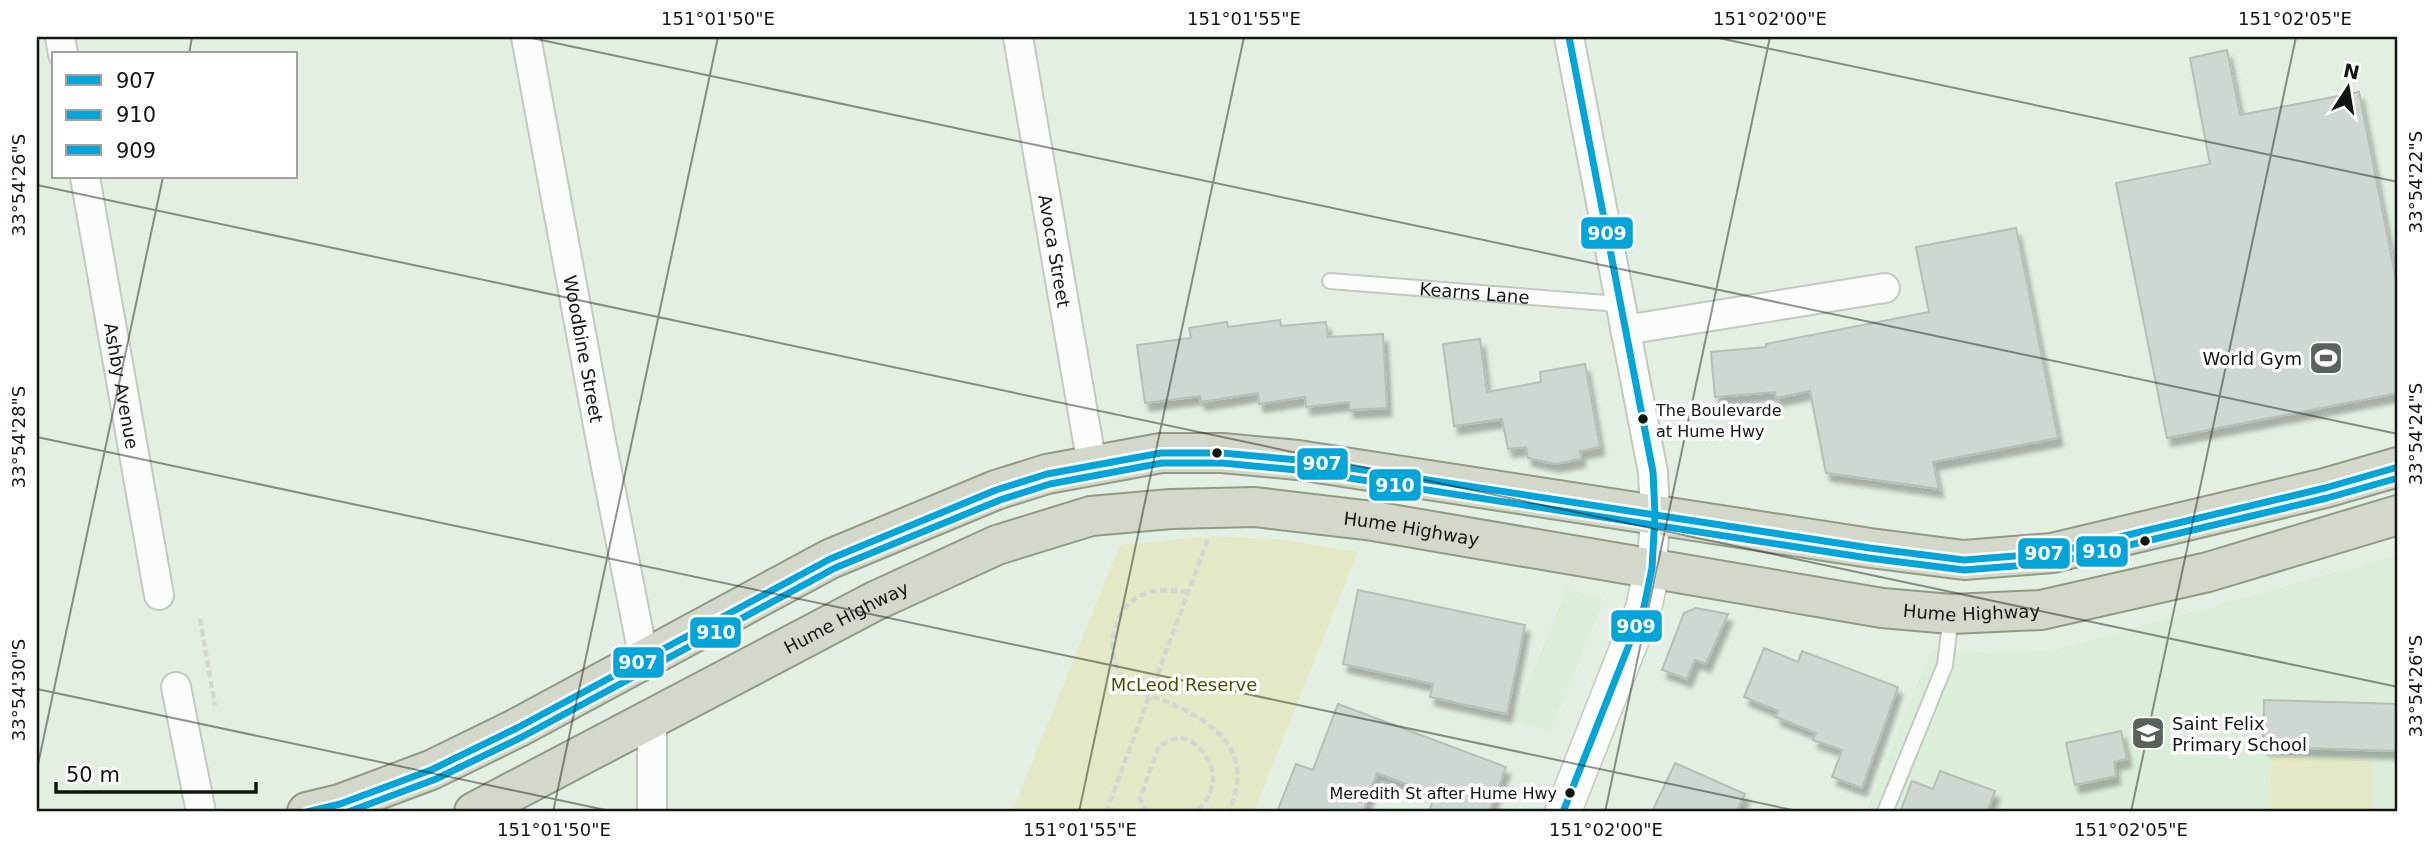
<svg xmlns="http://www.w3.org/2000/svg" width="2435" height="849" viewBox="0 0 2435 849" font-family="'DejaVu Sans',sans-serif">
  <style>
    .built { fill: #dbeeda }
    .green { fill: #e4e8c5 }
    .building { fill: #ced8d0; stroke: #b5bfb7; stroke-width: 2; filter: url(#shadow) }
    .lines { fill: none; stroke-linecap: round; stroke-linejoin: round }
    .service-casing { stroke: #c1c9c0; stroke-width: 18 }
    .minor-casing { stroke: #c1c9c0; stroke-width: 32 }
    .tertiary-casing { stroke: #c1c9c0; stroke-width: 38 }
    .trunk-casing { stroke: #909b84; stroke-width: 42 }
    .path { stroke: #d3d6d3; stroke-width: 4.5; stroke-dasharray: 7 3.5; stroke-linecap: butt }
    .service { stroke: #fbfdfb; stroke-width: 14 }
    .minor { stroke: #fbfdfb; stroke-width: 28 }
    .tertiary { stroke: #fbfdfb; stroke-width: 35 }
    .trunk { stroke: #d3d8ca; stroke-width: 38 }
    .bus-1-casing { stroke: #fff; stroke-width: 12 }
    .bus-2-casing { stroke: #fff; stroke-width: 12 }
    .bus-3-casing { stroke: #fff; stroke-width: 12 }
    .bus-1 { stroke: #02a5d9; stroke-width: 7 }
    .bus-2 { stroke: #02a5d9; stroke-width: 7 }
    .bus-3 { stroke: #02a5d9; stroke-width: 7 }
    .ticks { fill: none; stroke: #101710; stroke-width: 2; stroke-opacity: 0.45 }
    .bus-dot { fill: #101710; stroke: #fff; stroke-width: 2.5 }
    .labels { text-anchor: middle; dominant-baseline: central; stroke-width: 7; stroke-linejoin: round; paint-order: stroke }
    .bus-label { font-size: 16px; fill: #101710; stroke: #fff; text-anchor: start }
    .street-label { font-size: 18px; fill: #101710; stroke: #fff }
    .poi-label { font-size: 18px; fill: #101710; stroke: #fff; text-anchor: end }
    .park-label { font-size: 18px; fill: #504d03; stroke: #fff }
    .line-badge { stroke: #fff; stroke-width: 2.5 }
    .badge-label { font-size: 19px; text-anchor: middle; font-weight: bold; fill: #fff }
    .neatline { fill: none; stroke: #101710; stroke-width: 2.5 }
    .ticks-label { font-size: 18px; text-anchor: middle; fill: #101710 }
  </style>
  <defs>
    <filter id="shadow"><feDropShadow dx="4.5" dy="8" stdDeviation="2" flood-color="#0004"/></filter>
  </defs>
  <rect width="100%" height="100%" fill="#e4efe3"/>
  <g class="built">
    <polygon points="2398,555 2398,812 1866,812 1931,649 1978,653 2052,651"/>
    <polygon points="1566,590 1600,596 1603,602 1550,733 1513,720"/>
  </g>
  <g class="green">
    <polygon points="1215,536 1285,540 1358,552 1254,812 1012,812 1120,545"/>
    <polygon points="2271,756 2373,760 2371,812 2269,812"/>
  </g>
  <g class="building">
    <polygon points="2227,50 2240,115 2359,92 2398,290 2398,393 2167,438 2116,183 2210,164 2190,58"/>
    <polygon points="2016,228 2058,438 1933,462 1939,489 1826,473 1810,391 1776,398 1775,392 1715,397 1711,352 1766,347 1766,344 1929,312 1916,247"/>
    <polygon points="1280,320 1281,326 1326,322 1328,337 1383,334 1387,408 1349,410 1349,402 1306,407 1305,397 1259,404 1258,393 1201,402 1200,396 1145,403 1137,345 1191,338 1189,328 1227,322 1228,327"/>
    <polygon points="1480,339 1487,392 1541,382 1540,372 1585,364 1600,447 1580,451 1581,459 1555,464 1528,458 1526,447 1508,449 1502,419 1454,426 1443,344"/>
    <polygon points="1358,590 1525,625 1507,714 1430,697 1433,684 1343,664"/>
    <polygon points="1696,608 1728,614 1706,664 1695,660 1687,679 1662,670 1684,613"/>
    <polygon points="1764,648 1798,662 1802,651 1898,687 1862,788 1832,777 1842,750 1813,740 1816,733 1776,717 1778,711 1744,697"/>
    <polygon points="2264,700 2398,704 2398,751 2263,747"/>
    <polygon points="1338,704 1506,767 1489,812 1429,812 1435,795 1377,773 1363,812 1277,812 1296,764 1313,770"/>
    <polygon points="2121,731 2127,759 2114,762 2116,776 2075,785 2066,743"/>
    <polygon points="1675,763 1745,794 1736,812 1652,812"/>
    <polygon points="1940,771 1995,791 1987,812 1900,812 1912,781 1933,789"/>
  </g>
  <g class="lines">
    <g class="service-casing">
      <g id="service">
        <path id="s1" d="M1330,281l289,23"/>
        <polyline points="1885,812 1945,665 1951,616"/>
      </g>
    </g>
    <g class="minor-casing">
      <g id="minor">
        <polyline points="60,37 63,54"/>
        <path id="s2" d="M526,37l75,404 43,219"/>
        <path id="s3" d="M1018,37l74,428"/>
        <polyline points="1569,37 1653,472 1655,515 1652,568"/>
        <path id="s4" d="M85,177l74,418"/>
        <polyline points="1625,330 1885,288"/>
        <polyline points="176,687 201,812"/>
        <polyline points="652,718 652,812"/>
      </g>
    </g>
    <g class="tertiary-casing">
      <polyline id="tertiary" points="1563,812 1644,607 1652,568"/>
    </g>
    <g class="trunk-casing">
      <g id="trunk">
        <polyline points="307,812 340,804 431,770 517,728 830,559 996,490 1047,474 1161,453 1222,453 1298,460 1870,548 1964,560 2052,553 2325,488 2398,467"/>
        <path id="s5" d="M474,812l401,-211 122,-56 94,-29 80,-7 84,-2 118,14 509,87 69,6 90,-4 167,-38 190,-57"/>
      </g>
    </g>
    <g class="path">
      <path d="M1188,592c-17,-2 -37,-4 -52,6 -27,18 -31,62 -9,85 9,10 26,13 38,18 52,22 90,50 64,111"/>
      <polyline points="200,619 215,706"/>
      <polyline points="1106,812 1208,539"/>
      <path d="M1147,812l-7,-14 19,-52c6,-2 14,-8 21,-8 8,0 14,5 19,10 20,20 18,45 -3,64"/>
    </g>
    <use href="#service" class="service"/>
    <use href="#minor" class="minor"/>
    <use href="#tertiary" class="tertiary"/>
    <use href="#trunk" class="trunk"/>
    <g class="bus-1-casing">
      <polyline id="bus-1" points="307,812 340,804 431,770 517,728 830,559 996,490 1047,474 1161,453 1222,453 1298,460 1870,548 1964,560 2052,553 2325,488 2398,467"/>
    </g>
    <g class="bus-2-casing">
      <polyline id="bus-2" points="348,812 436,779 522,737 835,568 1000,500 1050,484 1162,463 1222,463 1297,470 1868,558 1964,570 2054,563 2327,498 2398,478"/>
    </g>
    <g class="bus-3-casing">
      <polyline id="bus-3" points="1563,812 1644,607 1652,568 1655,515 1653,472 1569,37"/>
    </g>
    <use href="#bus-1" class="bus-1"/>
    <use href="#bus-2" class="bus-2"/>
    <use href="#bus-3" class="bus-3"/>
  </g>
  <path class="ticks" d="M527,37l1871,397M1714,37l684,145M189,54l3,-17M37,185l2361,502M37,437l1765,375M37,689l578,123M37,769l126,-592M553,812l165,-775M1079,812l165,-775M1605,812l165,-775M2131,812l165,-775"/>
  <defs>
    <g id="stadium-square" transform="scale(1.75)"><rect x="-9" y="-9" width="18" height="18" rx="4" fill="#5a635a" stroke="#fff"/><path d="M0-5a6.5 5 0 1 0 0 10a6.5 5 0 1 0 0-10ZM-3.5-1.8h7v3.6h-7Z" fill="#fff"/></g>
    <g id="school-square" transform="scale(1.75)"><rect x="-9" y="-9" width="18" height="18" rx="4" fill="#5a635a" stroke="#fff"/><path d="M0-5L7-2L0 1L-7-2ZM-4 1L0 2.5L4 1V4Q0 6-4 4Z" fill="#fff"/></g>
  </defs>
  <g fill-rule="evenodd">
    <use href="#stadium-square" x="2326" y="358"/>
    <use href="#school-square" x="2148" y="733"/>
  </g>
  <g class="bus-dot">
    <circle cx="1643" cy="419" r="6"/>
    <circle cx="1217" cy="453" r="6"/>
    <circle cx="2145" cy="541" r="6"/>
    <circle cx="1570" cy="793" r="6"/>
  </g>
  <g class="labels">
    <g class="bus-label">
      <text x="1656" y="410">The Boulevarde<tspan x="1656" dy="21">at Hume Hwy</tspan></text>
      <text x="1557" y="793" text-anchor="end">Meredith St after Hume Hwy</text>
    </g>
    <g class="street-label">
      <text stroke="none"><textPath href="#s3" startOffset="217">Avoca Street</textPath></text>
      <text stroke="none"><textPath href="#s1" startOffset="145">Kearns Lane</textPath></text>
      <text stroke="none"><textPath href="#s2" startOffset="317">Woodbine Street</textPath></text>
      <text stroke="none"><textPath href="#s4" startOffset="212">Ashby Avenue</textPath></text>
      <text stroke="none"><textPath href="#s5" startOffset="1008">Hume Highway</textPath></text>
      <text stroke="none"><textPath href="#s5" startOffset="1575">Hume Highway</textPath></text>
      <text stroke="none"><textPath href="#s5" startOffset="420">Hume Highway</textPath></text>
    </g>
    <g class="poi-label">
      <text x="2302" y="358">World Gym</text>
      <text x="2172" y="723" text-anchor="start">Saint Felix<tspan x="2172" dy="21">Primary School</tspan></text>
    </g>
    <g class="park-label">
      <text x="1184" y="684">McLeod Reserve</text>
    </g>
  </g>
  <g class="line-badge">
    <rect x="1580" y="216" width="54" height="34" rx="7" fill="#02a5d9"/>
    <rect x="1296" y="447" width="53" height="34" rx="7" fill="#02a5d9"/>
    <rect x="1368" y="468" width="54" height="34" rx="7" fill="#02a5d9"/>
    <rect x="2075" y="535" width="54" height="33" rx="7" fill="#02a5d9"/>
    <rect x="2017" y="537" width="54" height="33" rx="7" fill="#02a5d9"/>
    <rect x="1610" y="609" width="53" height="34" rx="7" fill="#02a5d9"/>
    <rect x="689" y="616" width="53" height="33" rx="7" fill="#02a5d9"/>
    <rect x="612" y="646" width="53" height="33" rx="7" fill="#02a5d9"/>
  </g>
  <g class="badge-label">
    <text x="1607" y="240">909</text>
    <text x="1322" y="470">907</text>
    <text x="1395" y="492">910</text>
    <text x="2102" y="558">910</text>
    <text x="2044" y="560">907</text>
    <text x="1636" y="633">909</text>
    <text x="716" y="639">910</text>
    <text x="638" y="669">907</text>
  </g>
  <rect width="2435" height="849" fill="none" stroke="#ffffff" stroke-width="77"/>
  <rect x="52" y="52" width="245" height="126" fill="#ffffff" stroke="#9fa29f" stroke-width="2"/>
  <rect x="66" y="75" width="35" height="10" fill="#02a5d9" stroke="#9fa29f" stroke-width="2"/>
  <text x="116" y="88" font-size="21" fill="#101710">907</text>
  <rect x="66" y="110" width="35" height="10" fill="#02a5d9" stroke="#9fa29f" stroke-width="2"/>
  <text x="116" y="122" font-size="21" fill="#101710">910</text>
  <rect x="66" y="145" width="35" height="10" fill="#02a5d9" stroke="#9fa29f" stroke-width="2"/>
  <text x="116" y="158" font-size="21" fill="#101710">909</text>
  <g transform="translate(2348 88) rotate(12)" stroke="#ffffff" stroke-width="5" paint-order="stroke">
  <path d="M0-5L12 26L0 18L-12 26Z" fill="#101710"/>
  <text y="-10" font-size="19" font-weight="bold" text-anchor="middle" fill="#101710">N</text>
  </g>
  <path d="M56 782v10h200v-10" fill="none" stroke="#101710" stroke-width="3.5"/>
  <text x="66" y="782" font-size="21" fill="#101710" stroke="#ffffff" stroke-width="5" paint-order="stroke">50 m</text>
  <rect x="38" y="38" width="2358" height="772" class="neatline"/>
  <g class="ticks-label">
    <text x="718" y="25">151°01'50"E</text>
    <text x="1244" y="25">151°01'55"E</text>
    <text x="1770" y="25">151°02'00"E</text>
    <text x="2295" y="25">151°02'05"E</text>
    <text transform="translate(2416 182) rotate(-90)" y="6">33°54'22"S</text>
    <text transform="translate(19 185) rotate(-90)" y="6">33°54'26"S</text>
    <text transform="translate(2416 434) rotate(-90)" y="6">33°54'24"S</text>
    <text transform="translate(19 437) rotate(-90)" y="6">33°54'28"S</text>
    <text transform="translate(2416 686) rotate(-90)" y="6">33°54'26"S</text>
    <text transform="translate(19 690) rotate(-90)" y="6">33°54'30"S</text>
    <text x="554" y="836">151°01'50"E</text>
    <text x="1080" y="836">151°01'55"E</text>
    <text x="1606" y="836">151°02'00"E</text>
    <text x="2131" y="836">151°02'05"E</text>
  </g>
</svg>
